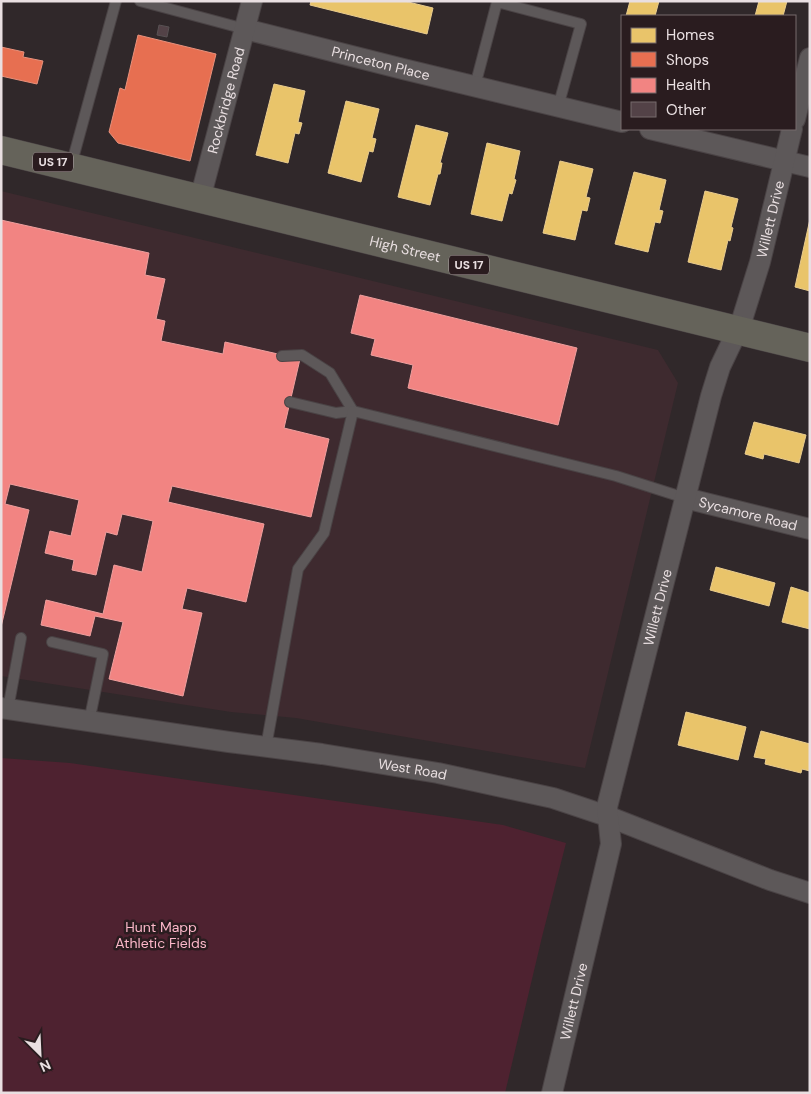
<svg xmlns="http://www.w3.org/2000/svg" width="811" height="1094" viewBox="0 0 811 1094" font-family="'DM Sans',sans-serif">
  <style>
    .built { fill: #3e2a2f }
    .green { fill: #4e2230 }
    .homes { fill: #e9c46a; stroke: #e9cc8e }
    .shops { fill: #e76f51; stroke: #e8917c }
    .health { fill: #f28482; stroke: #ef9f9e }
    .building { fill: #534247; stroke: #585153 }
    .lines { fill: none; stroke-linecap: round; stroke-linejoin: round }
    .lane-casing { stroke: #4a4345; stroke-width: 12 }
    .street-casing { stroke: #4a4345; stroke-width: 22 }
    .primary-casing { stroke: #4a4345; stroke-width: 29 }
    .lane { stroke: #5d5859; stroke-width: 10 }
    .street { stroke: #5d5859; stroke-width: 20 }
    .primary { stroke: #65635a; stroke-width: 28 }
    .labels { text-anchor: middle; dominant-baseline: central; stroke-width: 5; stroke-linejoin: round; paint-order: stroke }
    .shield { fill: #2a1c1f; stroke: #b0a4a7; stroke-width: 1 }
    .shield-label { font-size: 12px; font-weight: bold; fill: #e9dfe1 }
    .street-label { font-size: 14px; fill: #e9dfe1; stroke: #2a1c1f }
    .park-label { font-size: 14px; fill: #fcb7c9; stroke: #2a1c1f }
  </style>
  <rect width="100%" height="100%" fill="#30282a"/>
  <polygon class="built" points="1,191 658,350 678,383 585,768 296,718 231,712 1,676"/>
  <polygon class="green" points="1,758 70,763 503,825 566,843 542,937 505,1093 1,1093"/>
  <g class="homes">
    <polygon points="311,1 404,1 433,8 427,34 310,5"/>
    <polygon points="630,1 659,1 655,16 626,16"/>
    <polygon points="759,1 787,1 783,16 755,16"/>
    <polygon points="274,84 305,91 298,122 302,123 299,134 295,133 288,163 256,155"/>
    <polygon points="346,101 379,109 372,138 376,139 373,152 369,151 361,182 328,173"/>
    <polygon points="416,125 448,133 440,163 442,163 440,174 438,174 430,205 398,197"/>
    <polygon points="487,143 520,151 514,179 516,180 512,194 509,193 502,221 471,214"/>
    <polygon points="560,161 593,169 586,197 590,198 587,211 582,210 575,240 543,233"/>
    <polygon points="634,172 666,180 659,210 663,211 660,223 655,222 648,252 615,244"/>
    <polygon points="705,191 738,199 731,227 733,228 730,241 728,240 721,270 688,262"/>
    <polygon points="810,219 810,291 795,287"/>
    <polygon points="754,422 806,435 799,463 764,454 763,459 745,454"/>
    <polygon points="716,567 775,583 769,606 710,590"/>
    <polygon points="791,587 810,593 810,629 782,622"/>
    <polygon points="686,712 746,727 738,760 678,745"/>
    <polygon points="761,731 810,744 810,771 802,769 801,773 765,764 766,759 754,757"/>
  </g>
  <g class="shops">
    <polygon points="138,35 216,54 190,161 118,143 109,132 120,88 125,90"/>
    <polygon points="1,47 24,52 23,57 43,61 37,84 1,76"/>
  </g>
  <g class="health">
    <polygon points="1,220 149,253 145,275 165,279 156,319 165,321 161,341 223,354 225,342 300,359 284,428 329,439 311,517 172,486 168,502 264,524 246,602 187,588 182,609 202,613 183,696 109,679 123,622 95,616 90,636 41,625 46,600 103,614 114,565 142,572 153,521 122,514 117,535 106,532 96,575 72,570 74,560 45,553 50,531 71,536 79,500 10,484 5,504 29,510 1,627"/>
    <polygon points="360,295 577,348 558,425 408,388 413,365 371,355 375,339 351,333"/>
  </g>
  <polygon class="building" points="159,25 169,27 167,37 157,35"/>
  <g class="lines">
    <g class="lane-casing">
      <g id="lane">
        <polyline points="140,1 245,29"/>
        <polyline points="475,86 497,2 581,24 558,107"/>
        <polyline points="71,166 116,1"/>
        <polyline points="282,356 302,355 330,373 353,411 336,413 290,402"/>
        <polyline points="52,642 103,654 89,722"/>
        <polyline points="8,709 21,638"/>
        <polyline points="266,747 298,569 324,533 353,411 616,476 685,498"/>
      </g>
    </g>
    <g class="street-casing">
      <g id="street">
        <path id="s1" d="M245,29l158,40 219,53"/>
        <polyline points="795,119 810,58"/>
        <polyline points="650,129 810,167"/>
        <path id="s2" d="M200,199l52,-198"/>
        <path id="s3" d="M685,498l125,31"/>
        <path id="s4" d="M1,708l228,34 93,12 116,19 115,25 54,18 163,64 40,13"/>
        <path id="s5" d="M552,1093l59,-249 -4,-37 104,-411 9,-29 21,-44 19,-61 32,-133"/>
      </g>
    </g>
    <g class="primary-casing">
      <g id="primary">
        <path id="s6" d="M1,150l809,198"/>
      </g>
    </g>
    <use href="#lane" class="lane"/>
    <use href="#street" class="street"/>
    <use href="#primary" class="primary"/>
  </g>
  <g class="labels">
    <g class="shield">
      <rect x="33" y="152.5" width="40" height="19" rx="4"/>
      <rect x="449" y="255.5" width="40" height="19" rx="4"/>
    </g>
    <g class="shield-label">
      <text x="53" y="162">US 17</text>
      <text x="469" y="265">US 17</text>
    </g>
    <g class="street-label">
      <text stroke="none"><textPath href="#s1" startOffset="140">Princeton Place</textPath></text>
      <text stroke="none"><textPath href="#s2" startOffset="102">Rockbridge Road</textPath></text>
      <text stroke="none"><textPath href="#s5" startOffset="904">Willett Drive</textPath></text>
      <text stroke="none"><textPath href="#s6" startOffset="416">High Street</textPath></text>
      <text stroke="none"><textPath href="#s3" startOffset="65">Sycamore Road</textPath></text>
      <text stroke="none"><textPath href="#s5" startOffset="499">Willett Drive</textPath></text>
      <text stroke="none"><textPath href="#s4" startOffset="416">West Road</textPath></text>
      <text stroke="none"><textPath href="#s5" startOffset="94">Willett Drive</textPath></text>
    </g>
    <g class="park-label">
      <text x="161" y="927">Hunt Mapp<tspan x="161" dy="16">Athletic Fields</tspan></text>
    </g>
  </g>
  <rect width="811" height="1094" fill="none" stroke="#e9dfe1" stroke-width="5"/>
  <rect x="621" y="15" width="175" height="115" fill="#2a1c1f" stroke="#766a6d"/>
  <rect x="631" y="28" width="25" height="15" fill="#e9c46a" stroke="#766a6d"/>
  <text x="666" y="40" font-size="15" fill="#e9dfe1">Homes</text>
  <rect x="631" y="52" width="25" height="15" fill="#e76f51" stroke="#766a6d"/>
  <text x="666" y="65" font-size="15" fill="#e9dfe1">Shops</text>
  <rect x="631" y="78" width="25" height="15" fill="#f28482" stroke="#766a6d"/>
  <text x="666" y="90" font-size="15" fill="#e9dfe1">Health</text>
  <rect x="631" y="102" width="25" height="15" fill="#534247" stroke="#766a6d"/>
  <text x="666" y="115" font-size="15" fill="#e9dfe1">Other</text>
  <g transform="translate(40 1054) rotate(156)" stroke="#2a1c1f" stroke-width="4" paint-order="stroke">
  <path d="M0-4L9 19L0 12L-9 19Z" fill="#e9dfe1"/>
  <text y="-8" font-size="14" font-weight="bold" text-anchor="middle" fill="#e9dfe1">N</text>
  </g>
</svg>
